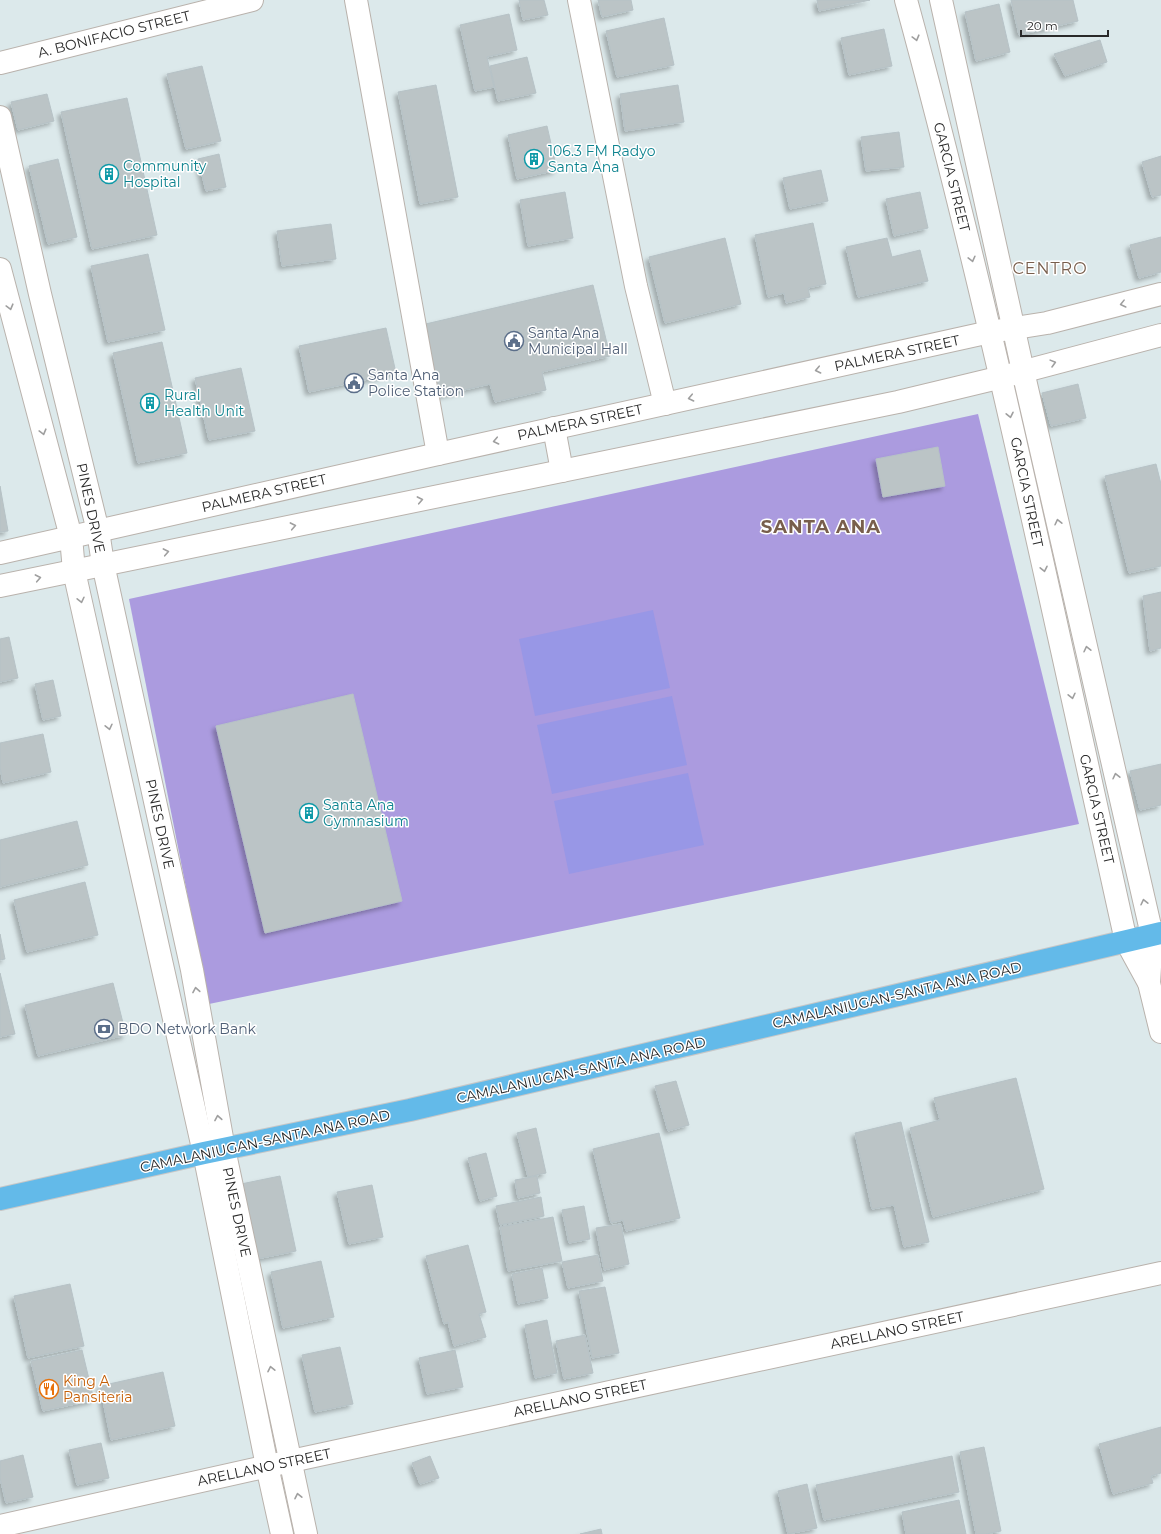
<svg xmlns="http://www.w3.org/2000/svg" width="1161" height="1534" viewBox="0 0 1161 1534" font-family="Montserrat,sans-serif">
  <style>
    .green { fill: #ab9bdf }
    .pitch { fill: #9897e6 }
    .building { fill: #bbc4c6; stroke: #b6c2c6; filter: url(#shadow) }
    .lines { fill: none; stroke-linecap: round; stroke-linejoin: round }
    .minor-casing { stroke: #b9b2ac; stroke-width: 24 }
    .major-casing { stroke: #c7c7c7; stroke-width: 24 }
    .minor { stroke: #fff; stroke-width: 22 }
    .major { stroke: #63bae9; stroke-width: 22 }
    .oneway { stroke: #9f9f9f }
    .labels { text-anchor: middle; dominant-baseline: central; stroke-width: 3; stroke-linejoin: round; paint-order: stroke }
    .street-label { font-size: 14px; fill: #292929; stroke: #fff }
    .culture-label { font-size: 14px; fill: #0d838f; stroke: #fff; text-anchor: start }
    .service-label { font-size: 14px; fill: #4e5e75; stroke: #fff; text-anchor: start }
    .food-label { font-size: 14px; fill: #c56008; stroke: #fff; text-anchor: start }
    .quarter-label { font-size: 16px; letter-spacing: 1px; fill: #785e4c; stroke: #fff }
    .district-label { font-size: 18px; font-weight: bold; letter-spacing: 1px; fill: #785e4c; stroke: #fff }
  </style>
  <defs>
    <filter id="shadow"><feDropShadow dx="-3.5" dy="3.5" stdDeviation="2" flood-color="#0004"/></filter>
  </defs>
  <rect width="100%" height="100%" fill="#dce9eb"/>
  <polygon class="green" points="978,414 1079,824 209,1004 129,599"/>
  <g class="pitch">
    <polygon points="653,610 670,688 535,716 519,639"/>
    <polygon points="672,696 687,765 552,794 537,725"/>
    <polygon points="688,773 704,845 569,874 554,801"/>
  </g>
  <g class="building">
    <polygon points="519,0 544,0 548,15 523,20"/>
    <polygon points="598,0 631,0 633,10 602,17"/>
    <polygon points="817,0 870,0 819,11"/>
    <polygon points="1011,0 1073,0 1078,21 1019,35"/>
    <polygon points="999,4 1010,52 976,61 965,12"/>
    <polygon points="509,14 517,50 487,57 494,87 475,91 460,25"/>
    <polygon points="664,18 674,65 617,77 606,31"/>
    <polygon points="884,29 892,66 849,75 841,38"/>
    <polygon points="1100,40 1107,62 1065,76 1054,54"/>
    <polygon points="527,57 536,93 498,101 490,66"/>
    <polygon points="202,66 221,141 186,149 167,74"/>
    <polygon points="436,85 458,197 420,204 398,92"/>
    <polygon points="678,85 684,122 625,131 620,94"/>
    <polygon points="47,94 54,121 18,130 11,102"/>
    <polygon points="127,98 157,235 92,249 61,112"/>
    <polygon points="547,126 557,170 517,179 508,135"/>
    <polygon points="899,132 904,167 866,171 861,137"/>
    <polygon points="219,154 226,187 206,191 198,159"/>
    <polygon points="1161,156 1161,195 1152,197 1142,162"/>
    <polygon points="58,159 77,237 48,244 29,166"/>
    <polygon points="821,170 828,201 790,209 783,178"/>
    <polygon points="565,192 573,238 528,246 520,200"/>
    <polygon points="920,192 928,228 894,236 886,199"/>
    <polygon points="813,223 826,284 808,288 810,297 786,303 784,293 768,297 755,235"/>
    <polygon points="331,224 336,259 282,266 277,231"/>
    <polygon points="1161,237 1161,272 1139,278 1130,245"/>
    <polygon points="725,238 741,304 665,323 649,257"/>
    <polygon points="887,238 892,257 920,250 928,281 858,297 846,247"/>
    <polygon points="148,254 165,330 108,342 91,266"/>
    <polygon points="593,285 610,356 542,372 546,390 495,402 490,384 434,397 417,326"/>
    <polygon points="386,328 396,373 309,392 299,346"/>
    <polygon points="162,342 187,453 138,463 113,353"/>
    <polygon points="241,368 255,431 209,440 195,378"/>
    <polygon points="1078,384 1086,418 1051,426 1042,393"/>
    <polygon points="938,447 945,486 883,497 876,459"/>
    <polygon points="1156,464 1161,484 1161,566 1129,573 1105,476"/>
    <polygon points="0,486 8,531 0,532"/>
    <polygon points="1161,592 1161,648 1150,651 1143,596"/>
    <polygon points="9,637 18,678 0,682 0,639"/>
    <polygon points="53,680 61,716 43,720 35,684"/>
    <polygon points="353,694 402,901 265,933 216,726"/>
    <polygon points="43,734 51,772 3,783 0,767 0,743"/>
    <polygon points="1161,764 1161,805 1140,810 1130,771"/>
    <polygon points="77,821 88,865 0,887 0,840"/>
    <polygon points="85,882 98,935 27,952 14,900"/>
    <polygon points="0,934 5,959 0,960"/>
    <polygon points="0,973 15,1034 0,1037"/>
    <polygon points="113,983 126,1035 38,1056 25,1005"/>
    <polygon points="1016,1078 1044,1189 933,1217 910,1128 940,1120 934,1098"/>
    <polygon points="676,1081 689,1125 668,1131 655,1086"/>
    <polygon points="901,1122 929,1242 904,1247 894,1205 872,1209 855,1133"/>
    <polygon points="536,1128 546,1173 528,1177 517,1133"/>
    <polygon points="659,1133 680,1218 626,1231 623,1220 611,1223 593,1149"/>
    <polygon points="486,1153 497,1196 480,1201 468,1158"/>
    <polygon points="280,1176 296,1251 257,1259 241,1184"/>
    <polygon points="537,1176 540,1193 518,1198 515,1180"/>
    <polygon points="372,1185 383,1237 349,1244 337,1192"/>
    <polygon points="541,1197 544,1216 500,1225 496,1206"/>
    <polygon points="584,1206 590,1239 569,1243 562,1210"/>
    <polygon points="553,1217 562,1261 508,1271 500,1227"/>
    <polygon points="621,1224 629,1264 604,1270 596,1228"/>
    <polygon points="468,1245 486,1312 479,1314 486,1337 454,1346 448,1322 444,1324 426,1256"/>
    <polygon points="598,1255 603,1281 568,1288 562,1262"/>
    <polygon points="321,1261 334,1317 283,1328 271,1272"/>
    <polygon points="542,1268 548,1298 518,1304 512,1274"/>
    <polygon points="70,1284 84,1346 28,1358 14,1296"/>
    <polygon points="605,1287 619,1353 592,1358 579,1291"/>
    <polygon points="547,1320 557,1373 535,1378 525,1325"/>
    <polygon points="585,1335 593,1373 564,1379 556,1341"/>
    <polygon points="340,1347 353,1404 315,1412 302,1355"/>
    <polygon points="82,1350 94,1400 43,1411 31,1361"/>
    <polygon points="455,1350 463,1387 427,1394 419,1358"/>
    <polygon points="163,1372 175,1426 111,1440 100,1386"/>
    <polygon points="1161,1427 1161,1473 1151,1476 1153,1483 1113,1494 1099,1444"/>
    <polygon points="101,1443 109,1478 77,1485 69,1450"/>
    <polygon points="984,1447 1001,1531 986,1534 976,1534 960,1452"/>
    <polygon points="23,1455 33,1497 6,1503 0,1478 0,1461"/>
    <polygon points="430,1456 439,1478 420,1484 412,1463"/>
    <polygon points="952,1456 959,1492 824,1520 816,1485"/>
    <polygon points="807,1484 817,1528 788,1534 778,1491"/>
    <polygon points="959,1500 966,1534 906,1534 902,1512"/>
    <polygon points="601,1529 602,1534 580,1534"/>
  </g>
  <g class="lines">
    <g class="minor-casing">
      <g id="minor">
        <polyline points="356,0 438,454"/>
        <polyline points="579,0 636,286 665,404"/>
        <path d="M906,0c85,311 150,626 220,941l23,42 12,49"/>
        <polyline points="941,0 1023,371 1152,935 1149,983"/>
        <polyline points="0,63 252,0"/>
        <polyline points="0,117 40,294 98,531 103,564 192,970 224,1149 306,1534"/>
        <polyline points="0,269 71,537 74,571 204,1153 267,1466 282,1534"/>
        <polyline points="554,428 562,471"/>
        <polyline points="0,553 438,454 990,332 1047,323 1161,294"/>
        <polyline points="0,586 898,402 1002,377 1161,335"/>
        <polyline points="0,1526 291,1461 1161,1273"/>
      </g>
    </g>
    <g class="major-casing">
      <polyline id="major" points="0,1199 204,1153 410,1110 1161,933"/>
    </g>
    <use href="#minor" class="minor"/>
    <use href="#major" class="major"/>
  </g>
  <defs><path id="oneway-chevron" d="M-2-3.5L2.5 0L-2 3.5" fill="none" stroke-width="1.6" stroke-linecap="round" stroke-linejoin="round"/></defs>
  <g class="oneway">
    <use href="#oneway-chevron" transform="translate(916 38) rotate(75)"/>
    <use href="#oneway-chevron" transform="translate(972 259) rotate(76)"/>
    <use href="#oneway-chevron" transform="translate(1123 304) rotate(166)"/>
    <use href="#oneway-chevron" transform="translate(10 307) rotate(75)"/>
    <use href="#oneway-chevron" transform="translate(1053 363) rotate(-15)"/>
    <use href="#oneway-chevron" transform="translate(818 370) rotate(168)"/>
    <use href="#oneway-chevron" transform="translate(691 398) rotate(168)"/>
    <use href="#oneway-chevron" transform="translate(1010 415) rotate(78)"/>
    <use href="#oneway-chevron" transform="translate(43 432) rotate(75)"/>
    <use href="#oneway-chevron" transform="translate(496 441) rotate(168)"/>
    <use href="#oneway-chevron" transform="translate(420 500) rotate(-11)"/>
    <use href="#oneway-chevron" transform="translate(1058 522) rotate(-103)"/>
    <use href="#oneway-chevron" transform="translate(293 526) rotate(-11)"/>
    <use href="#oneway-chevron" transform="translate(166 552) rotate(-11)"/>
    <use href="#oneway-chevron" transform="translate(1044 569) rotate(78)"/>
    <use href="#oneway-chevron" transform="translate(38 578) rotate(-11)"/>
    <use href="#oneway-chevron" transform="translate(81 600) rotate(77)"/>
    <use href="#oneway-chevron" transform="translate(1087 649) rotate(-103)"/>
    <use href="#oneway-chevron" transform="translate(1072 696) rotate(77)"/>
    <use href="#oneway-chevron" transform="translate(109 727) rotate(77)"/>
    <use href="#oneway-chevron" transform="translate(1116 776) rotate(-103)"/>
    <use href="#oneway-chevron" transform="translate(1144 902) rotate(-103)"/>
    <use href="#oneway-chevron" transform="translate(196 990) rotate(-100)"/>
    <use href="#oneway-chevron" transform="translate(218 1118) rotate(-100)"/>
    <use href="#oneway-chevron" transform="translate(271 1369) rotate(-102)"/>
    <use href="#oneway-chevron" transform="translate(298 1496) rotate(-102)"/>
  </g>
  <defs>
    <g id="building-ring" transform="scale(1)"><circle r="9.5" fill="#fff" stroke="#0f9aa8" stroke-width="1.5"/><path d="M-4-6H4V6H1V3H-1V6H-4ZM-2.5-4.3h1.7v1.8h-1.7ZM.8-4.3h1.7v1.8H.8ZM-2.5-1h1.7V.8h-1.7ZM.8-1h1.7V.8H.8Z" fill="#0f9aa8"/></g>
    <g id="civic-ring" transform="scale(1)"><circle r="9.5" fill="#fff" stroke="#5c6f8a" stroke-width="1.5"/><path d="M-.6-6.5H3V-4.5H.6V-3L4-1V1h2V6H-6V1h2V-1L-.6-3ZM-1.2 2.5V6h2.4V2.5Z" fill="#5c6f8a"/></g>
    <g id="bank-ring" transform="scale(1)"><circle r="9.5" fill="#fff" stroke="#5c6f8a" stroke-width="1.5"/><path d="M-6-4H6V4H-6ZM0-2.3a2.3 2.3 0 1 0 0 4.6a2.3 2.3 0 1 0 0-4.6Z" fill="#5c6f8a"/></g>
    <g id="restaurant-ring" transform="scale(1)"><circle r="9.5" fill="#fff" stroke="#e8710a" stroke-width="1.5"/><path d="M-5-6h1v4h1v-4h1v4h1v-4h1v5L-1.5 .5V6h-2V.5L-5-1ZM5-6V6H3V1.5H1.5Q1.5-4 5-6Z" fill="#e8710a"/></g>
  </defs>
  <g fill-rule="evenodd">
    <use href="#building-ring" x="534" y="159"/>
    <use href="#building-ring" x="109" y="174"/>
    <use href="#civic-ring" x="514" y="341"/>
    <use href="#civic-ring" x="354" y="383"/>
    <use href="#building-ring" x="150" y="403"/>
    <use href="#building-ring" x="309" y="813"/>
    <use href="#bank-ring" x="104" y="1029"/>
    <use href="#restaurant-ring" x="49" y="1389"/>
  </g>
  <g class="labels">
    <g class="street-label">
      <text transform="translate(114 34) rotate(-14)">A. BONIFACIO STREET</text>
      <text transform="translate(952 177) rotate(76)">GARCIA STREET</text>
      <text transform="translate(897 353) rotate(-12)">PALMERA STREET</text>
      <text transform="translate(580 422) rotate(-12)">PALMERA STREET</text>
      <text transform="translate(1027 492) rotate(78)">GARCIA STREET</text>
      <text transform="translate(264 493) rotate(-13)">PALMERA STREET</text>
      <text transform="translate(91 508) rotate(78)">PINES DRIVE</text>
      <text transform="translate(1097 809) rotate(77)">GARCIA STREET</text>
      <text transform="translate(160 824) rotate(78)">PINES DRIVE</text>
      <text transform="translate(897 995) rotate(-13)">CAMALANIUGAN-SANTA ANA ROAD</text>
      <text transform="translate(581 1070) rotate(-13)">CAMALANIUGAN-SANTA ANA ROAD</text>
      <text transform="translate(265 1141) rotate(-12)">CAMALANIUGAN-SANTA ANA ROAD</text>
      <text transform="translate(237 1212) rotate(78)">PINES DRIVE</text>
      <text transform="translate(897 1330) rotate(-12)">ARELLANO STREET</text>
      <text transform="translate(580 1398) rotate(-12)">ARELLANO STREET</text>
      <text transform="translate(264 1467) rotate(-12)">ARELLANO STREET</text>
    </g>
    <g class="culture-label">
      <text x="548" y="151">106.3 FM Radyo<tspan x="548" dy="16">Santa Ana</tspan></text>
      <text x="123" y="166">Community<tspan x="123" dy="16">Hospital</tspan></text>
      <text x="164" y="395">Rural<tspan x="164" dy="16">Health Unit</tspan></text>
      <text x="323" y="805">Santa Ana<tspan x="323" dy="16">Gymnasium</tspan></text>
    </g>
    <g class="service-label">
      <text x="528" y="333">Santa Ana<tspan x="528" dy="16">Municipal Hall</tspan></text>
      <text x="368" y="375">Santa Ana<tspan x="368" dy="16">Police Station</tspan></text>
      <text x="118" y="1029">BDO Network Bank</text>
    </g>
    <g class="food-label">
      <text x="63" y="1381">King A<tspan x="63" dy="16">Pansiteria</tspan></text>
    </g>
    <g class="quarter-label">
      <text x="1050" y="268">CENTRO</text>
    </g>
    <g class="district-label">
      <text x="821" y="527">SANTA ANA</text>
    </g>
  </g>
  <path d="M1021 30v6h87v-6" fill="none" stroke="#292929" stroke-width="2"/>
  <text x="1027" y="30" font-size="12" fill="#292929" stroke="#ffffff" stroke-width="3" paint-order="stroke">20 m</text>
</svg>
